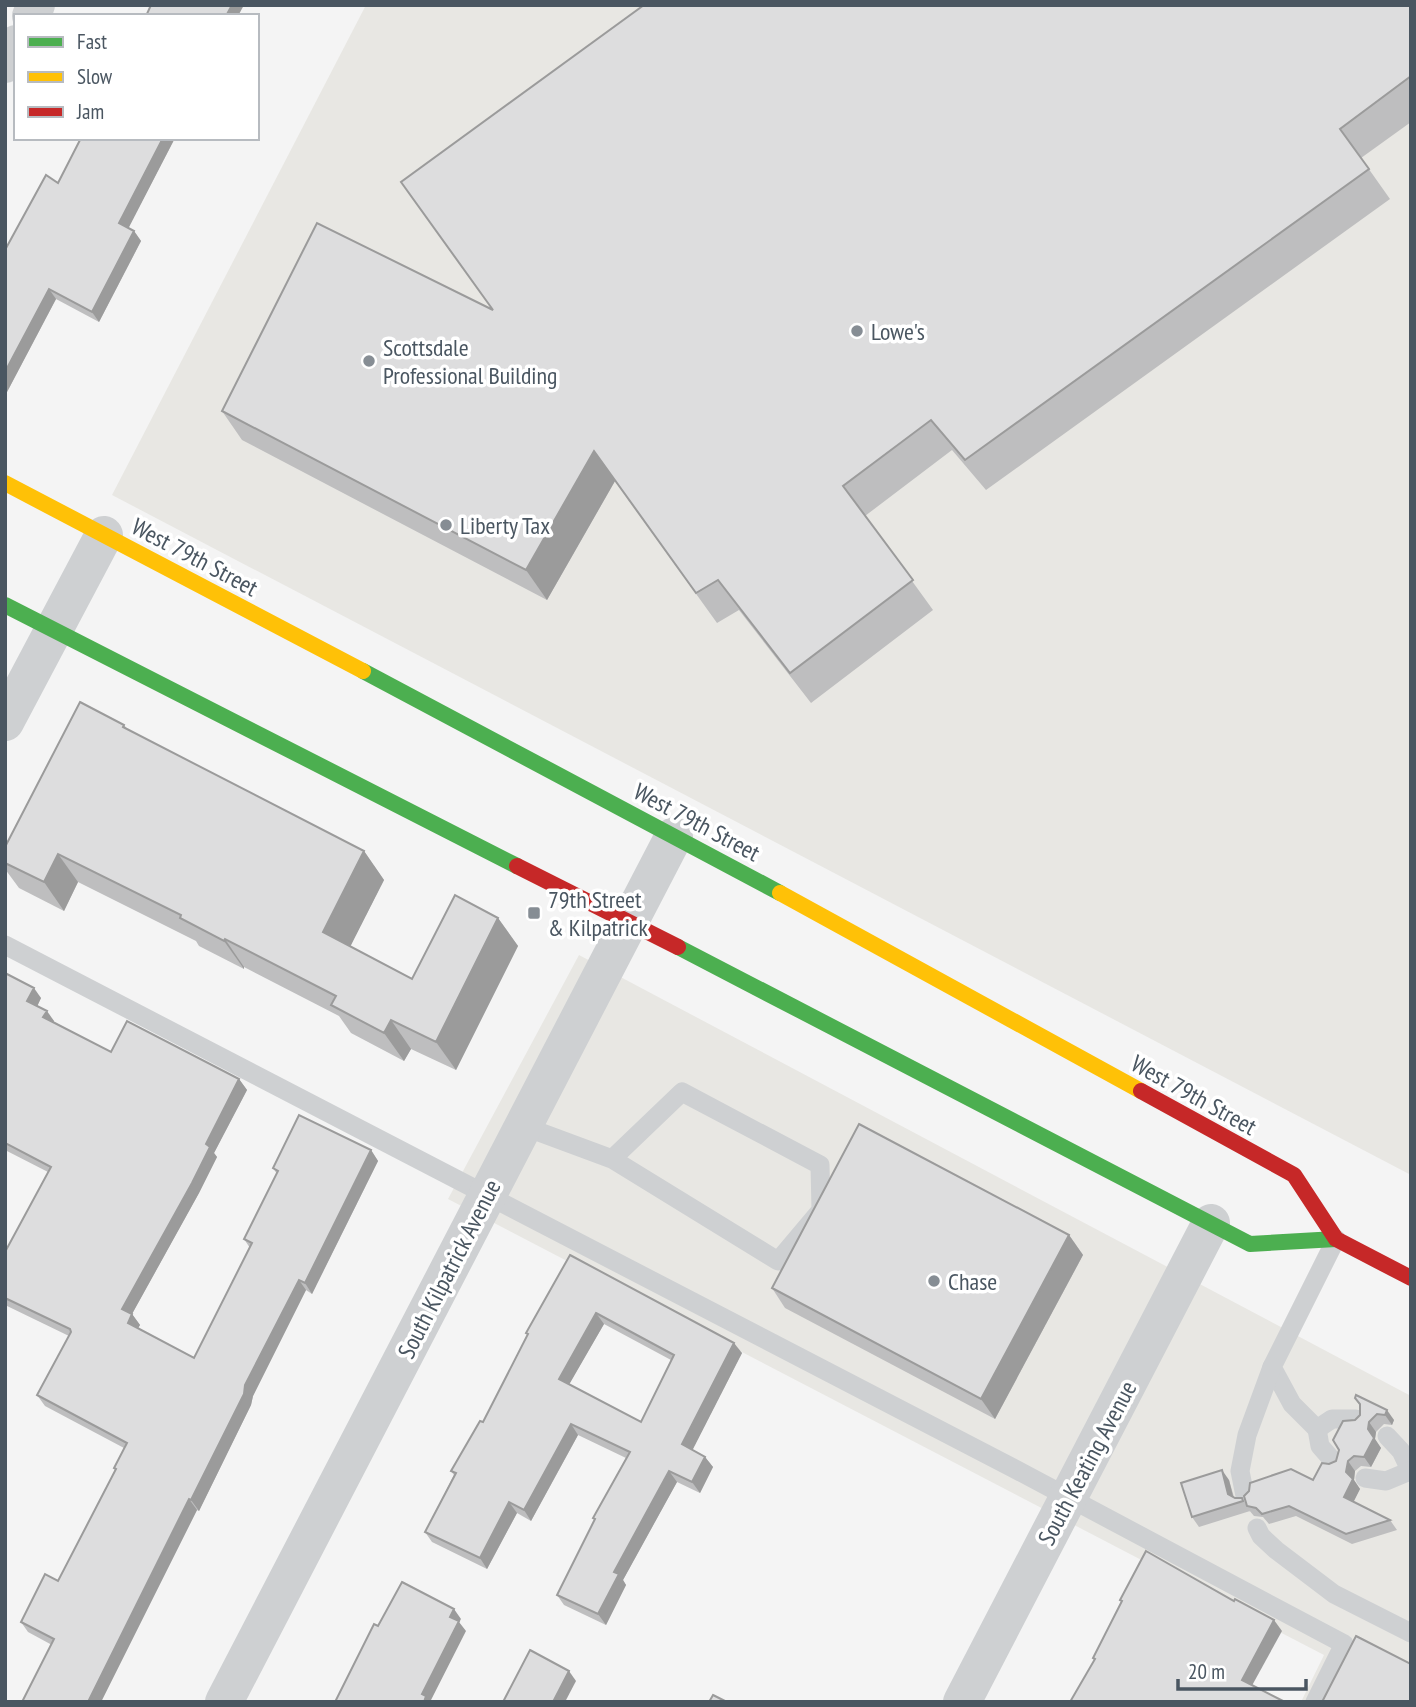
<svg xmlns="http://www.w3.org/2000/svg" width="1416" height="1707" viewBox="0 0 1416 1707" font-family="'PT Sans Narrow',sans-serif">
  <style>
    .commercial { fill: #e8e7e3 }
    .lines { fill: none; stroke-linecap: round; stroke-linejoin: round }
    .lane { stroke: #ced0d2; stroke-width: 19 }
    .street { stroke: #ced0d2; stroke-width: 38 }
    .fast { stroke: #4caf50; stroke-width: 16 }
    .slow { stroke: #ffc107; stroke-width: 16 }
    .jam { stroke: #c62828; stroke-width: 16 }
    .wall { fill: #bebebf; fill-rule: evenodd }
    .shaded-wall { fill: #9b9b9b }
    .building { fill: #ddddde; stroke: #9b9b9b; stroke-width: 2; fill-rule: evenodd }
    .poi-dot { fill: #868d94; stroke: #fff; stroke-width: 2.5 }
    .labels { text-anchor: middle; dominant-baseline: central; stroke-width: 7; stroke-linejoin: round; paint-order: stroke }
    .poi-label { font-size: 24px; fill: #4a5661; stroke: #fff; text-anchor: start }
    .street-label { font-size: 24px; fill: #4a5661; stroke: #fff }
  </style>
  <rect width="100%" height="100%" fill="#f4f4f4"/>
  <g class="commercial">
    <polygon points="366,5 1411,5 1411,1175 112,495"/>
    <polygon points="579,955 1411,1396 1411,1702 1301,1702 1324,1655 448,1199"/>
  </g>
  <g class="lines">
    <g class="lane">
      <polyline points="5,945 1013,1468 1344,1644 1315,1702"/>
      <polyline points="523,1126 612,1159 778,1261 821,1210 820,1165 682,1092 612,1159"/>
      <polyline points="1336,1239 1272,1367 1292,1404 1317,1429 1332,1419 1356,1419"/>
      <polyline points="1317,1429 1320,1446 1334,1462"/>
      <polyline points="1387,1436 1401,1451 1411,1472"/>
      <polyline points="1365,1478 1386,1481 1410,1471"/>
      <polyline points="1245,1496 1240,1471 1247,1435 1272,1367"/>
      <polyline points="1257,1528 1261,1536 1276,1550 1334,1594 1411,1633"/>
    </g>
    <g class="street">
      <polyline points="31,16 36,5"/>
      <polyline points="5,64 16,44"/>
      <polyline points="5,722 104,535"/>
      <polyline points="224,1702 674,836"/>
      <polyline points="962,1702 1211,1223"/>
    </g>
    <g class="fast">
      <polyline points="5,605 517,866"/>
      <polyline points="363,671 780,893"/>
      <polyline points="678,947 1250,1244 1336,1239"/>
    </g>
    <g class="slow">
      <polyline points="5,483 363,671"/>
      <polyline points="780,893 1141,1091"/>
    </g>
    <g class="jam">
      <polyline points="517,866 678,947"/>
      <polyline points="1141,1091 1294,1175 1336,1239 1411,1278"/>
    </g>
  </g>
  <g class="wall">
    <polygon points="1411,5 1411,122 1361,158 1390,199 986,490 952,450 865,516 933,610 811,703 739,610 717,623 615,481 547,600 242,440 222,411"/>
    <polygon points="175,138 128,228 134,231 141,241 99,322 56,299 7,392 5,390 5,250 58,183"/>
    <polygon points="124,725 128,730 364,851 384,880 350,946 412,979 498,918 518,946 456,1070 411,1049 404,1061 351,1033 339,1016 244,967 244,969 199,946 196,941 78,882 64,911 19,888 5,869 5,847"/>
    <polygon points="5,973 41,998 37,1006 54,1021 54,1022 111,1052 239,1079 247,1090 214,1153 217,1157 199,1193 132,1314 140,1325 138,1328 194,1358 250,1248 244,1239 277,1174 273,1168 371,1150 378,1161 312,1294 306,1290 253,1396 251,1405 199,1511 197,1510 101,1702 22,1702 52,1645 28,1632 21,1622 58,1581 115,1470 114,1468 124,1448 45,1406 37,1395 69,1336 5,1305 5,1252 48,1172 5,1150"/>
    <polygon points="1069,1235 1083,1255 995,1419 785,1308 772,1288"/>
    <path d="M570,1255l172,98 -50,97 13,7 8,10 -13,26 -23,-11 -54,98 3,5 -20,40 -42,-20 -7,-10 38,-75 -2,-2 33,-60 -48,-23 -47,86 -14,-8 -30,56 -55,-27 -7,-10 29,-57 -3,-4 32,-49 45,-87 -2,-2zM604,1324l67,36 -30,62 -72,-38z"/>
    <polygon points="1355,1398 1394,1420 1392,1425 1384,1424 1376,1432 1375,1439 1381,1448 1371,1467 1361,1466 1355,1471 1354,1480 1360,1489 1353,1502 1390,1520 1397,1530 1352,1544 1296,1516 1269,1524 1263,1517 1254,1516 1249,1510 1250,1511 1199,1527 1192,1517 1229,1480 1234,1497 1242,1498 1246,1504 1313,1480 1329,1464 1336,1461 1355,1420 1360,1415 1360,1406"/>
  </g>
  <g class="shaded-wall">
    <polygon points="232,5 244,5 238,16 226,16"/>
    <polygon points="163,138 175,138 126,233 119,223"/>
    <polygon points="134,231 141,241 99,322 92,312"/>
    <polygon points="49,289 56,299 7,392 5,389 5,372"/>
    <polygon points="594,451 615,481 547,600 526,570"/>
    <polygon points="364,851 384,880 343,961 323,932"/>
    <polygon points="58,854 78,882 64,911 44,882"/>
    <polygon points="498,918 518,946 456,1070 436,1042"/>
    <polygon points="225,939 244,967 244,969 224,941"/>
    <polygon points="34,988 41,998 35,1011 27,1001"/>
    <polygon points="47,1011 54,1021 51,1027 43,1017"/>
    <polygon points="391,1020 411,1049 404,1061 384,1033"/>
    <polygon points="239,1079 247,1090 214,1153 217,1157 199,1193 132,1314 140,1325 135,1333 128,1323 122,1309"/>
    <polygon points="371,1150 378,1161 312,1294 305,1283"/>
    <polygon points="1069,1235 1083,1255 995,1419 981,1399"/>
    <polygon points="299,1280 306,1290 253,1396 251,1405 199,1511 191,1500 245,1385"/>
    <polygon points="596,1313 604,1324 566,1390 559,1379"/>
    <polygon points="734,1343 742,1353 690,1455 682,1444"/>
    <polygon points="1387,1410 1394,1420 1392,1425 1385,1415"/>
    <polygon points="1369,1422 1376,1432 1375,1439 1381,1448 1371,1467 1364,1457"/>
    <polygon points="571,1424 578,1435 531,1521 524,1510"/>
    <polygon points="705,1457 713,1467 700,1493 692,1482"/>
    <polygon points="1348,1461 1355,1471 1354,1480 1360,1489 1351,1507 1344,1497"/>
    <polygon points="1222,1470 1229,1480 1235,1504 1228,1494"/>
    <polygon points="669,1471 677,1482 623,1580 626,1585 606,1625 598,1614 614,1572"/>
    <polygon points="189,1499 197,1510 101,1702 88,1702"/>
    <polygon points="509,1502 517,1513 487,1569 480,1558"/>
    <polygon points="454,1609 461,1619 459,1622 466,1631 430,1702 424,1702 422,1694 450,1617"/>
    <polygon points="1274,1620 1282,1631 1249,1691 1242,1680"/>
    <polygon points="569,1671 576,1681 565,1702 553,1702"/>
  </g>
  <g class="building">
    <polygon points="151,5 232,5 226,16 146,16"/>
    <polygon points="644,5 1411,5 1411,76 1340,129 1369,169 965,460 931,420 843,486 913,580 790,673 718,580 696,593 594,451 526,570 222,411 317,223 493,310 401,182"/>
    <polygon points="81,138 163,138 119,223 134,231 92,312 49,289 5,372 5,250 46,175 58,183"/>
    <polygon points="80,702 124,725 123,727 364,851 323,932 412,979 455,895 498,918 436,1042 391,1020 384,1033 331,1005 336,996 225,939 224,941 180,918 181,915 58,854 44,882 5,863 5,847"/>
    <polygon points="5,973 34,988 27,1001 47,1011 43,1017 111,1052 127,1021 239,1079 206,1144 210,1147 192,1183 122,1309 132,1314 128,1323 194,1358 252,1243 244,1239 278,1171 273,1168 299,1115 371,1150 305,1283 299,1280 245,1385 244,1394 191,1500 189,1499 88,1702 22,1702 54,1639 21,1622 45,1574 58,1581 116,1469 114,1468 127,1443 37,1395 71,1332 70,1329 5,1298 5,1252 51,1167 5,1143"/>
    <polygon points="859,1124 1069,1235 981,1399 772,1288"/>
    <path d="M570,1255l164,88 -52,101 23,13 -13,25 -23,-11 -55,101 5,2 -21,40 -41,-19 38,-76 -2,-1 37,-66 -59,-28 -47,86 -15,-8 -29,56 -55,-26 31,-59 -5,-2 29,-50 3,1 45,-88 -2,-1zM596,1313l78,42 -33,67 -82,-43z"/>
    <polygon points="1356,1395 1387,1410 1385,1415 1377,1414 1369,1422 1368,1429 1374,1438 1364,1457 1354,1456 1348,1461 1346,1472 1353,1479 1344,1497 1390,1520 1346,1534 1289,1506 1262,1514 1256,1508 1247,1506 1244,1496 1249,1491 1250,1483 1291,1469 1313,1480 1322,1463 1329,1464 1336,1461 1339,1450 1333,1440 1343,1421 1355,1420 1360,1415 1360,1404 1355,1398"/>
    <polygon points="1222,1470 1228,1494 1235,1498 1242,1498 1243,1501 1192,1517 1181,1483"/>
    <polygon points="1146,1551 1234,1601 1235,1599 1274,1620 1242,1680 1285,1702 1070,1702 1095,1659 1093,1658 1122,1601 1120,1600"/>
    <polygon points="402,1582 454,1609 450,1617 459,1621 422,1694 426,1696 424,1702 335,1702 374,1624 378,1626"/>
    <polygon points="1356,1636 1411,1664 1411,1702 1322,1702"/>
    <polygon points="530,1650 569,1671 553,1702 503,1702"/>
    <polygon points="713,1695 727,1702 709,1702"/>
  </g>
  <g class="poi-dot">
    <circle cx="857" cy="331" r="7"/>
    <circle cx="369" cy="361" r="7"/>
    <circle cx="446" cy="525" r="7"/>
    <rect x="527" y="906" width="14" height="14" rx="3.5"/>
    <circle cx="934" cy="1281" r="7"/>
  </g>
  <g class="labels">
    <g class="poi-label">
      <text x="871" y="331">Lowe's</text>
      <text x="383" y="347">Scottsdale<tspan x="383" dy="28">Professional Building</tspan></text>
      <text x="460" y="525">Liberty Tax</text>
      <text x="548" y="899">79th Street<tspan x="548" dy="28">&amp; Kilpatrick</tspan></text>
      <text x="948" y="1281">Chase</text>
    </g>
    <g class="street-label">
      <text transform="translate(195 557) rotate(28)">West 79th Street</text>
      <text transform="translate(697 822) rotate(28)">West 79th Street</text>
      <text transform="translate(1194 1095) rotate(29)">West 79th Street</text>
      <text transform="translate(449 1269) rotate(-63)">South Kilpatrick Avenue</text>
      <text transform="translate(1087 1463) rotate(-62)">South Keating Avenue</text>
    </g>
  </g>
  <rect width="1416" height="1707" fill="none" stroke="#4a5661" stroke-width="14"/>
  <rect x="14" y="14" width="245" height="126" fill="#ffffff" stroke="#b7bbc0" stroke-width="2"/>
  <rect x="28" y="37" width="35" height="10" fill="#4caf50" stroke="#b7bbc0" stroke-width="2"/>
  <text x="77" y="49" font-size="21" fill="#4a5661">Fast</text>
  <rect x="28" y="72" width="35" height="10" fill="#ffc107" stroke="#b7bbc0" stroke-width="2"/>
  <text x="77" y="84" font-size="21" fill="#4a5661">Slow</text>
  <rect x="28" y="107" width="35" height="10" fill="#c62828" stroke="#b7bbc0" stroke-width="2"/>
  <text x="77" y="119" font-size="21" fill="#4a5661">Jam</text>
  <path d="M1178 1679v10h128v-10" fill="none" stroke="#4a5661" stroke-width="3.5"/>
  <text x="1188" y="1679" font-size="21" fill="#4a5661" stroke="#ffffff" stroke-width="5" paint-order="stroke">20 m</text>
</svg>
